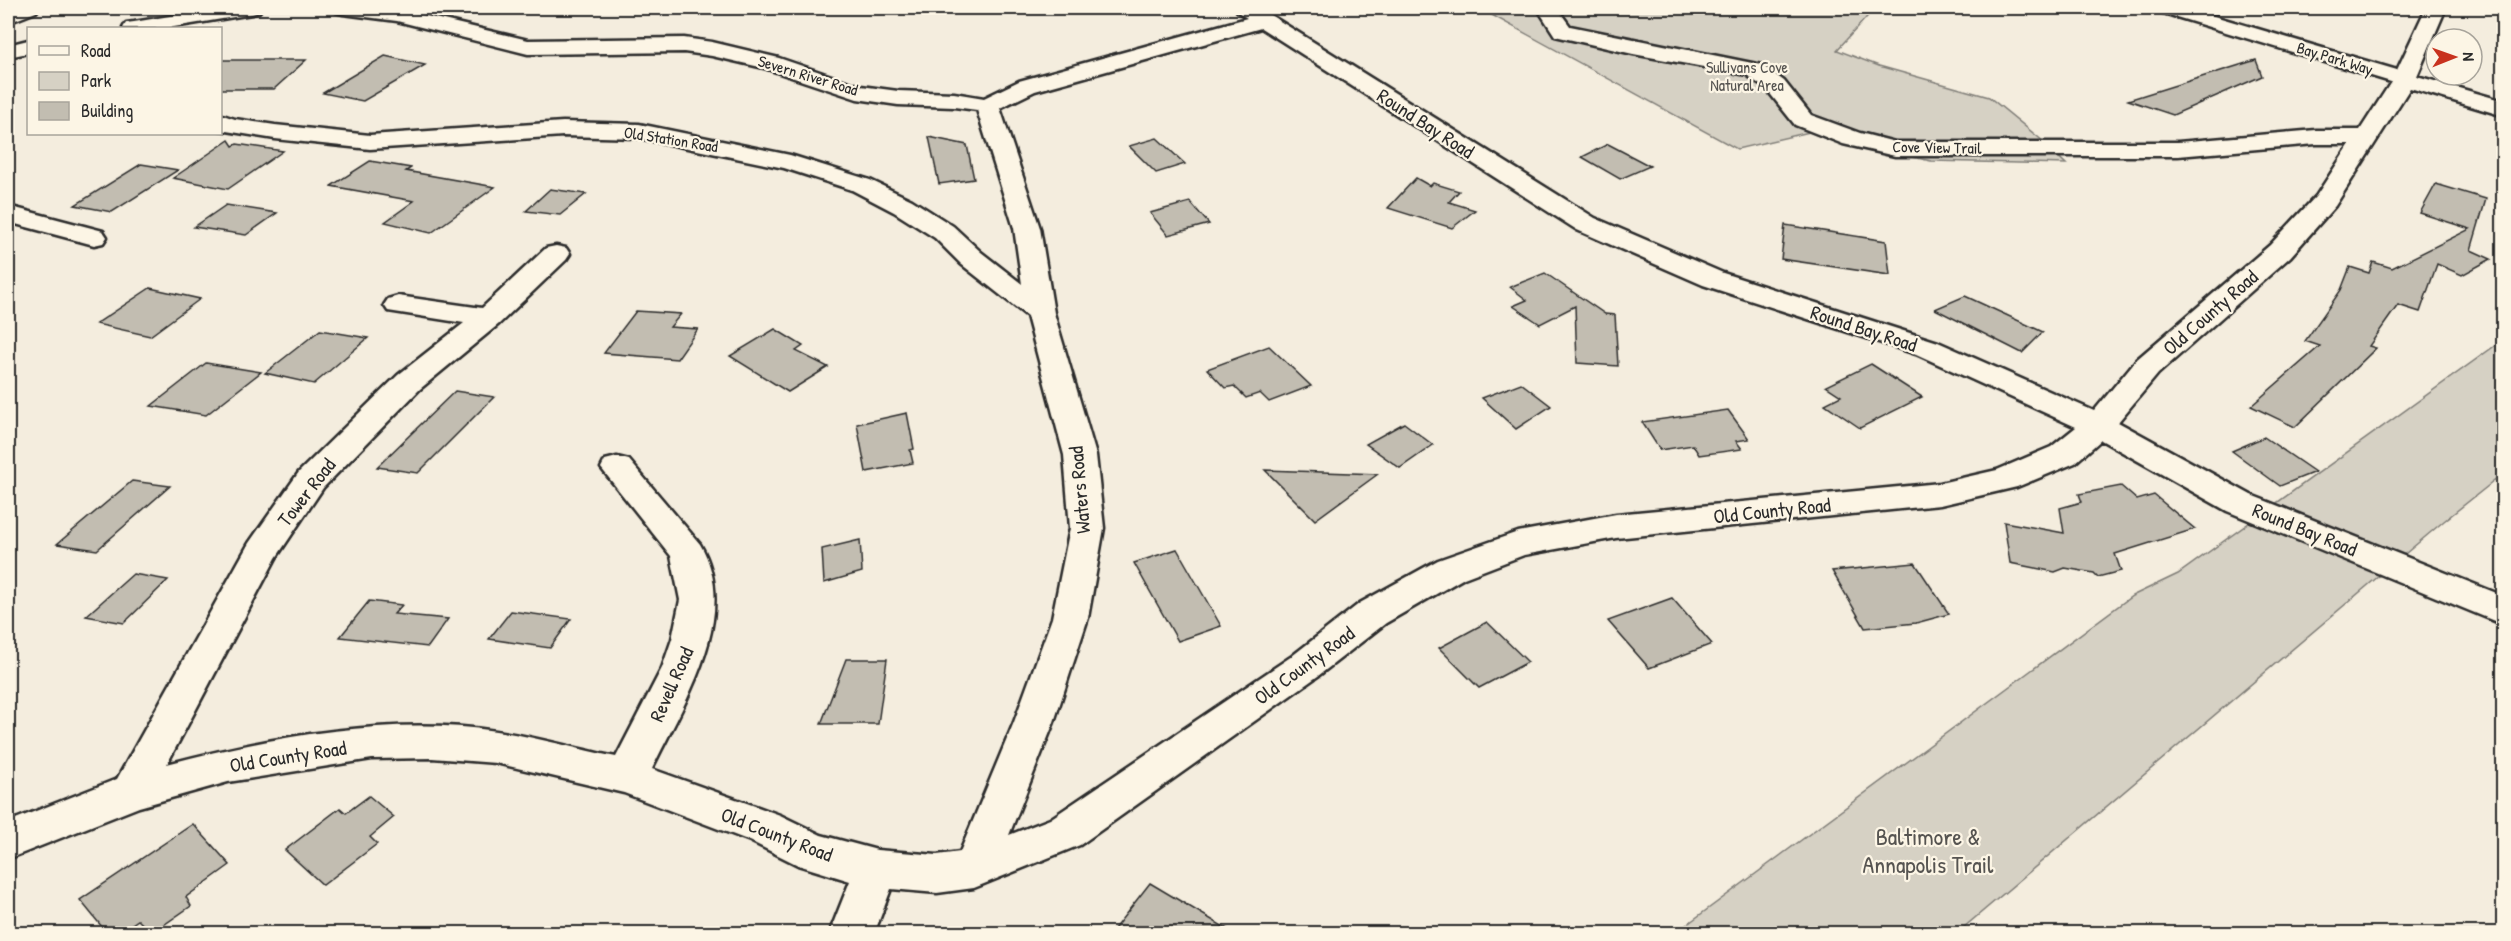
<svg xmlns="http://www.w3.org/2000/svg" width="2511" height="941" viewBox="0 0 2511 941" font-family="'Patrick Hand',sans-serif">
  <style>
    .green { fill: #d6d1c4; stroke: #807e78; stroke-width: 1.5 }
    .building { fill: #c2bdb1; stroke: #2b2b2b; stroke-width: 1.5 }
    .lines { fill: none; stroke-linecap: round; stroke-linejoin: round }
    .street-casing { stroke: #2b2b2b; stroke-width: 5 }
    .street { fill: #fcf5e5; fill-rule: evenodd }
    .labels { text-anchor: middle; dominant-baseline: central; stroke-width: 4.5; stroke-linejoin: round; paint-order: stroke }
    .far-street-label { font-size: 16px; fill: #2b2b2b; stroke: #fcf5e5 }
    .far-park-label { font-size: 16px; fill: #565451; stroke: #fcf5e5 }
    .street-label { font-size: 20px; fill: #2b2b2b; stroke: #fcf5e5 }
    .near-park-label { font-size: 24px; fill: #565451; stroke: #fcf5e5 }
  </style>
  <rect width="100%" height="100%" fill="#f4edde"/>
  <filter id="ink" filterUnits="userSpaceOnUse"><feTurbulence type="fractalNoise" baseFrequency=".0167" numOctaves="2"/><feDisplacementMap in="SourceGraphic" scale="12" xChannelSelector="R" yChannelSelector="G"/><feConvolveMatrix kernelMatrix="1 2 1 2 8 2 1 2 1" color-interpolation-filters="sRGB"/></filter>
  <g filter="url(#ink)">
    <g class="green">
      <polygon points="1479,8 1875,8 1837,50 1879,66 1989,97 2049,146 2047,146 2066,164 1931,161 1870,148 1818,130 1737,149"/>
      <polygon points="2503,340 2503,474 2444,521 1957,933 1674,934 2132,596 2178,574"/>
    </g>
    <g class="building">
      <polygon points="385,56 425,65 363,101 323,93"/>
      <polygon points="220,60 306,60 274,89 220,89"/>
      <polygon points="2256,60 2262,76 2173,115 2128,100"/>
      <polygon points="929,137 967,145 974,179 939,184"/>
      <polygon points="1157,138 1185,164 1156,173 1129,146"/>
      <polygon points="229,140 233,146 237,144 283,151 228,189 173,178"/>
      <polygon points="1608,144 1650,166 1620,179 1582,157"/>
      <polygon points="370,161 411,168 406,171 495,187 431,233 385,222 414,201 331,186"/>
      <polygon points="141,164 178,170 112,212 75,205"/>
      <polygon points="1416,178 1430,186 1433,183 1459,191 1449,202 1475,210 1452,228 1388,208"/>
      <polygon points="2436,184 2486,199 2471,250 2491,259 2462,275 2437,264 2420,312 2398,305 2369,346 2376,348 2295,427 2251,406 2320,346 2305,341 2341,290 2350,267 2369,273 2373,262 2392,268 2470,229 2420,213"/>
      <polygon points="550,189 586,194 560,215 526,211"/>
      <polygon points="1190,202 1209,224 1168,235 1150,213"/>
      <polygon points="226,205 277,213 246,235 194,227"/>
      <polygon points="1785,225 1886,241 1890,275 1781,259"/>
      <polygon points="1545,273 1605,314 1615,315 1618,366 1577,363 1575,306 1540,324 1513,306 1527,300 1510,287"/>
      <polygon points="150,288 200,299 150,336 96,324"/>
      <polygon points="1965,296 2043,332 2022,353 1935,309"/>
      <polygon points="636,311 681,314 670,327 698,329 677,359 604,353"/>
      <polygon points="775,329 803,346 796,351 828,367 788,392 730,356"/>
      <polygon points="320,330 368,338 314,384 265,373"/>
      <polygon points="1269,346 1311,386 1269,402 1260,393 1246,398 1234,386 1225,388 1207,369"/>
      <polygon points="206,363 261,372 206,415 151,406"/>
      <polygon points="1871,364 1922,397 1860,428 1825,404 1841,396 1826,386"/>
      <polygon points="1521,383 1551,406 1516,429 1482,398"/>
      <polygon points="455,391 494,397 418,473 377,467"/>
      <polygon points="1728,410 1749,439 1736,441 1742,449 1699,455 1693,445 1660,450 1642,422"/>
      <polygon points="907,413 914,449 910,450 913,463 866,472 857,424"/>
      <polygon points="1404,423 1433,445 1400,468 1366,444"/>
      <polygon points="2264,437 2315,472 2280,486 2232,451"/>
      <polygon points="1265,470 1378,474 1315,520"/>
      <polygon points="132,481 170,486 97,550 57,544"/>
      <polygon points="2121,486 2137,500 2154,495 2195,529 2115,554 2121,571 2098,577 2094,573 2065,568 2055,572 2010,563 2004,522 2064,533 2060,508 2082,502 2079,494"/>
      <polygon points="860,540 862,572 824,583 822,549"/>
      <polygon points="1177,549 1221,626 1178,641 1134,563"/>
      <polygon points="1915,563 1949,614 1916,623 1865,628 1832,571"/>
      <polygon points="133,574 168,580 124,623 86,616"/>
      <polygon points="1672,598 1712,644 1649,668 1608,621"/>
      <polygon points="369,601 402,605 394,614 448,619 428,647 340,637"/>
      <polygon points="511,611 571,619 550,648 489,639"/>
      <polygon points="1487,622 1528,662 1479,688 1439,648"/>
      <polygon points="846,659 887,659 878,724 821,724"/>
      <polygon points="369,796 394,817 370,837 377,844 323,885 285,850 340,808 346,813"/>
      <polygon points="193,824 230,865 186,897 191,906 152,933 138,920 119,933 107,933 80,900"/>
      <polygon points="1150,883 1234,933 1111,933"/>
    </g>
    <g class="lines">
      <g class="street-casing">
        <g id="street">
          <polygon points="12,8 39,8 36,12 8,23 8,10"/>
          <polygon points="218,8 262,8 259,12 252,14 168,28 123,28 126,23 134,22"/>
          <path d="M333,8l64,1 131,31 156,-2 28,4 67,16 82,28 37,5 56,2 30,5 35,-17 228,-63 -9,-6 -3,-4h24l336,210 128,55 215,69 156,69 42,-51 134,-115 46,-49 34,-52h-34l-138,12h-283l-52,-12 -48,-19 -27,-34 -21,-16 -114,-21 -78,-18 -18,-28h20l13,18 192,39 22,16 27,34 49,18 35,9h283l138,-12h44l31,-48 -231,-70 -3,-4h30l210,62 29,-62h20l-29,68 87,25v15l-94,-28 -75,118 -45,51 -132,117 -40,48 133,73 253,101v29l-277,-114 -126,-71 -26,23 -58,24 -77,18 -324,33 -92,17 -60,23 -78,45 -68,53 -238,169 -106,43 -37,5 -46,-4 -17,45h-45l21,-53 -52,-16 -48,-24 -126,-48 -128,-30 -64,-5 -60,1 -144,23 -89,25 -131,52v-37l109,-43 132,-236 50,-71 99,-97 66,-52 -76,-12 -4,-6 4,-6 10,-3 84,12 64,-60 10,-2 10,2 4,6 -4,6 -67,64 -79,65 -97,99 -47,70 -109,206c102,-27 224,-49 329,-33 40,6 81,18 120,26l46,-89 10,-29 8,-39 -9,-44 -70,-88 4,-8 12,-3 12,3 71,84c42,71 -17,160 -48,225l128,46 41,20 56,15 60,5 23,-3 54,-130 38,-104 18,-90 -6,-73 -37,-139 -66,-52 -26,-26 -41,-26 -42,-22 -68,-22 -145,-30 -76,-2 -193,13 -95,-10 -55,-9v-16l15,5 40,6 95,10 193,-13 76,2 151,31 80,25 42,20 41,26 28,26 41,32 -8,-56 -37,-118 -23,-3 -56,-2 -41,-6 -93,-31 -52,-12 -28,-4 -156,2 -131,-33 -54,-7 -7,-2zM1261,28l316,202 126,55 213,69 160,73 -25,20 -54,23 -57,13 -324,31 -98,18 -80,28 -78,43 -68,53 -242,163 -41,16 45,-113 34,-104 16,-90 -8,-73 -42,-142 -14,-85 -40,-120 35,-17z"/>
          <polygon points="28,40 28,53 8,57 8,45"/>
          <polygon points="8,206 103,231 107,237 103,243 94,245 8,222"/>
        </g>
      </g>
      <use href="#street" class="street"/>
    </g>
  </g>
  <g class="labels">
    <g class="far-street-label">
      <text transform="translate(2335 58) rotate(17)">Bay Park Way</text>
      <text transform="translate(808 75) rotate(17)">Severn River Road</text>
      <text transform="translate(671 139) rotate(9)">Old Station Road</text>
      <text transform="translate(1937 147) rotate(1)">Cove View Trail</text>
    </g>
    <g class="far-park-label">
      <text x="1747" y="67">Sullivans Cove<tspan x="1747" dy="18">Natural Area</tspan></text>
    </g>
    <g class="street-label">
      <text transform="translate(1426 123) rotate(33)">Round Bay Road</text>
      <text transform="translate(2210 312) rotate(-41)">Old County Road</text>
      <text transform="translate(1864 328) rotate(18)">Round Bay Road</text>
      <text transform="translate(1079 490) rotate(-95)">Waters Road</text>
      <text transform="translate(306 492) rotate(-52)">Tower Road</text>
      <text transform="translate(1772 510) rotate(-6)">Old County Road</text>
      <text transform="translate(2305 529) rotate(22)">Round Bay Road</text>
      <text transform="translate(1304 665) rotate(-36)">Old County Road</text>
      <text transform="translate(671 684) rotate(-66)">Revell Road</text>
      <text transform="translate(288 756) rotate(-9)">Old County Road</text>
      <text transform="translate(777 834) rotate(21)">Old County Road</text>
    </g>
    <g class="near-park-label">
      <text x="1928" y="836">Baltimore &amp;<tspan x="1928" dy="28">Annapolis Trail</tspan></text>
    </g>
  </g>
  <rect width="2511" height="941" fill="none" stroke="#fcf5e5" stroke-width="30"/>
  <rect x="15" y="15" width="2481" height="911" fill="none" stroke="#2b2b2b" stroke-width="2" filter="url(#ink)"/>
  <rect x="27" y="27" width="195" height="108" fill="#fcf5e5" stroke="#a8a49b" stroke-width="1.5"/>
  <rect x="39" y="46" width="30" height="9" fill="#fcf5e5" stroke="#a8a49b" stroke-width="1.5"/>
  <text x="81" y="57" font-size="18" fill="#2b2b2b">Road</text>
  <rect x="39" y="72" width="30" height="18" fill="#d6d1c4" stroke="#a8a49b" stroke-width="1.5"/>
  <text x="81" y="87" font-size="18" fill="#2b2b2b">Park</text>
  <rect x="39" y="102" width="30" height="18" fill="#c2bdb1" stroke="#a8a49b" stroke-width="1.5"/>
  <text x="81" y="117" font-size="18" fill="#2b2b2b">Building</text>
  <g transform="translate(2454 57) rotate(89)"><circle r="28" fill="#fcf5e5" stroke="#a8a49b" stroke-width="1.5"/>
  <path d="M0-4.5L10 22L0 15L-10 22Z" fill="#c8321e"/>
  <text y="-9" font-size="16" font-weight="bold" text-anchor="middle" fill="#2b2b2b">N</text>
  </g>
</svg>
